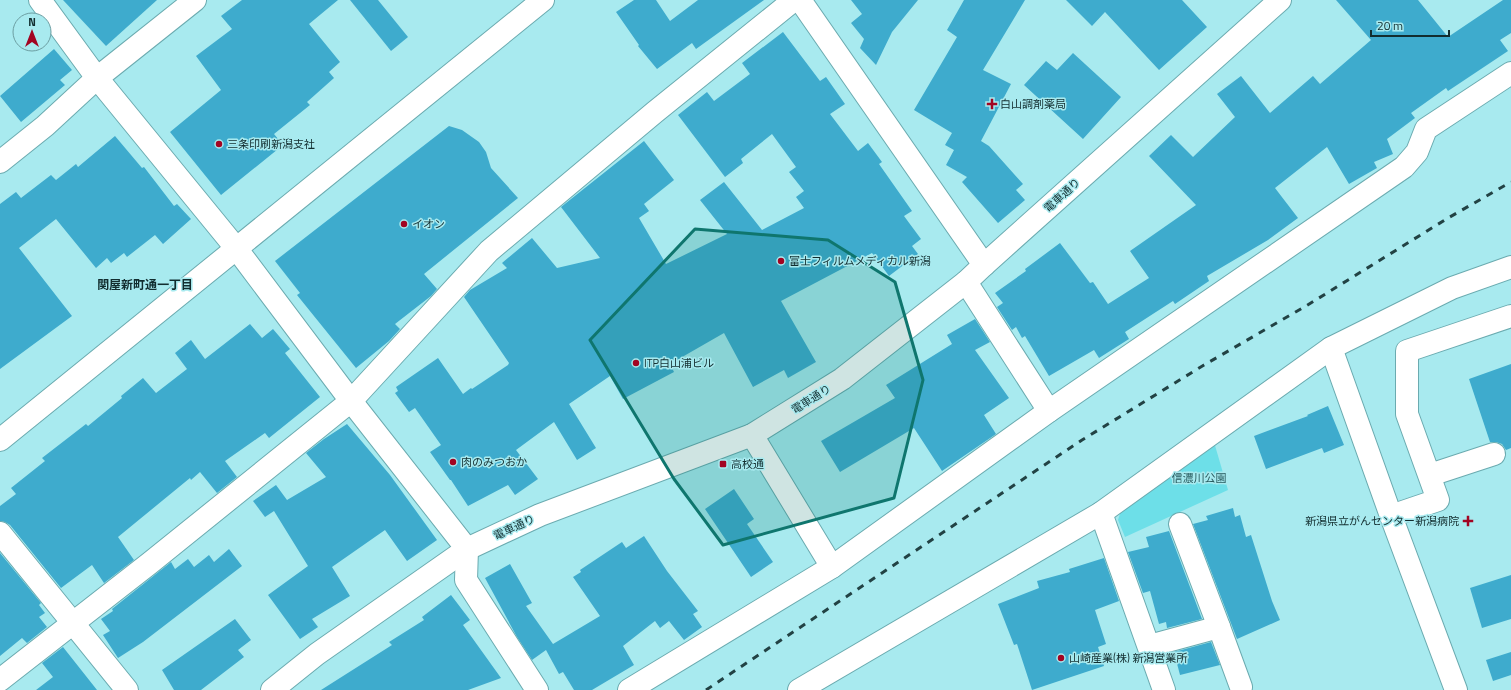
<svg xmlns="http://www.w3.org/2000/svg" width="1511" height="690" viewBox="0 0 1511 690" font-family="'Titillium Web','Noto Sans JP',sans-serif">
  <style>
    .green { fill: #6ddfe8 }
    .building { fill: #3eabcd }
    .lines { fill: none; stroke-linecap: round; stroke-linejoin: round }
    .minor-casing { stroke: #6babb0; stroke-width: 24 }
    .minor { stroke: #fff; stroke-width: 22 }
    .rail { stroke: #224244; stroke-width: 3; stroke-dasharray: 7 7; stroke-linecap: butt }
    .marked { fill: #0f766e; fill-opacity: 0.2; stroke: #0f766e; stroke-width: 3; stroke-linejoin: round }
    .poi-dot { fill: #a20422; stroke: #a8eaef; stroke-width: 1.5 }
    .labels { text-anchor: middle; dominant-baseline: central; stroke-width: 3; stroke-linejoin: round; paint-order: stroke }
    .poi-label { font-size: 11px; fill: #122d2f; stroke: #a8eaef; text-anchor: start }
    .street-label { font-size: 11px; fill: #122d2f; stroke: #a8eaef }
    .park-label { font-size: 11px; fill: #285b5f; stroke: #a8eaef }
    .neighbourhood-label { font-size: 12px; font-weight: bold; fill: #122d2f; stroke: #a8eaef }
  </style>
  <rect width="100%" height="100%" fill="#a8eaef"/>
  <polygon class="green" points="1214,442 1228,490 1125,537 1118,520 1124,501"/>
  <g class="building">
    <polygon points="63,0 157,0 106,46"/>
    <polygon points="242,0 338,0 309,24 340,62 329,72 334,78 307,102 310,105 274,134 283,145 221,195 170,132 221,90 196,56 232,29 221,16"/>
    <polygon points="350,0 378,0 408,37 391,51"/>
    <polygon points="634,0 656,0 670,21 698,0 764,0 696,49 692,43 657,69 638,46 639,45 616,12"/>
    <polygon points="851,0 918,0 892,32 876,65 860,48 864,39 851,23 862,14"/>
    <polygon points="964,0 1025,0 983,70 1011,84 981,141 989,146 1023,184 1016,190 1025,200 998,223 962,182 967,177 946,165 954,150 945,145 952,133 914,110 957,37 947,30"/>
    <polygon points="1066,0 1182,0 1207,27 1159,70 1105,12 1092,26"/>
    <polygon points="1336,0 1418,0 1448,37 1503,0 1511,0 1511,33 1500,40 1508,51 1448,91 1446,88 1411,113 1415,118 1387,139 1393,154 1374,162 1377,168 1349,184 1327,147 1275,188 1298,218 1268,240 1207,276 1209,281 1175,304 1173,301 1125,332 1129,339 1099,358 1094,350 1049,376 1025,336 1022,338 1016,327 1012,330 997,307 1003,303 995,293 1026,271 1025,269 1060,243 1090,283 1093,282 1108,304 1149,278 1130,251 1196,205 1149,156 1171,135 1193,157 1235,117 1217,94 1241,76 1270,113 1313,76 1320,84 1371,40"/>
    <polygon points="783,32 820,81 826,77 845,104 830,114 858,151 868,143 882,162 879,164 912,211 904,216 921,239 912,246 918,254 889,276 872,253 781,301 816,362 788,378 784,370 753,387 724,333 670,364 674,372 623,399 610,376 569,404 596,448 577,460 554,422 516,450 538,479 515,495 508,485 468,506 451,480 450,480 430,452 441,445 415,408 409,412 395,393 398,391 396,387 438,358 463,394 471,388 472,389 508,365 509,363 464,297 470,290 507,268 502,263 532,238 557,268 600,258 561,207 644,141 674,180 644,204 649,211 639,218 666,264 727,234 700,200 724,182 762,230 804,208 796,197 804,191 789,172 796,167 772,134 741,159 743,163 725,177 678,115 707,92 714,101 750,74 742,63"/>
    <polygon points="54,49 72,70 60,80 65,85 21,122 0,96"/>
    <polygon points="1073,53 1121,97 1083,139 1024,85 1046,61 1057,70"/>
    <polygon points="449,126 462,130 479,142 486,152 491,168 518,198 424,274 437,289 431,296 395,324 400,329 389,341 356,368 297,295 300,293 275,261"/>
    <polygon points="115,136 142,168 144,167 174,206 177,204 191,219 163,244 155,235 127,257 124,253 111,263 107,258 96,268 56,219 19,248 72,316 0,369 0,204 16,192 21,198 51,175 56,180 76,164 78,167"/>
    <polygon points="975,319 990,342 975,350 1009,398 984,415 996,434 942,471 914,428 840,472 821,441 895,398 886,385 952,344 947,335"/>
    <polygon points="250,324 262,338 273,329 290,349 285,353 320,397 269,438 265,433 225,461 237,477 217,493 200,472 191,480 190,478 118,537 134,560 104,583 92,565 61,588 10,525 5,522 0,521 0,506 16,494 11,488 45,461 42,458 86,424 88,426 122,398 121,396 143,378 156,393 187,369 175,353 191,340 205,359"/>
    <polygon points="1511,364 1511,448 1506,450 1502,444 1496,442 1490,442 1469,379"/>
    <polygon points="1328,406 1344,445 1324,453 1322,448 1266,469 1254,436 1308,416 1307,415"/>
    <polygon points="347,424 390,475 437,540 407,561 385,530 332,567 350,596 312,619 318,627 300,639 268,595 308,566 274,511 265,517 253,501 276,485 287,500 326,477 306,453 324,439"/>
    <polygon points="734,489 754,519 747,524 773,562 751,577 705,509"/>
    <polygon points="1233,508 1235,517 1240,515 1246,537 1251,535 1272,601 1280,620 1237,639 1193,524 1208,520 1206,516"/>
    <polygon points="1169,531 1202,619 1167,628 1166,622 1159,624 1150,591 1143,593 1128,552 1149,547 1146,537"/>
    <polygon points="644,536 667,571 698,611 693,614 702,627 684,640 669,621 660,628 655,621 623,646 634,665 592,690 574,690 563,672 559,674 546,650 532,660 517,637 485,578 510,564 532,603 526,606 553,644 600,616 573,577 581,572 580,570 622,542 626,548"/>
    <polygon points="229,549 242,566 143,642 118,658 103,635 110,631 101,619 113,611 112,609 171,562 175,569 188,559 194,567 209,555 214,562"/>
    <polygon points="0,553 41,603 39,605 45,613 39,617 47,627 27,643 22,638 0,656"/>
    <polygon points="1104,558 1119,601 1095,610 1106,644 1098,647 1104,666 1032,690 1017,644 1014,645 998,604 1039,588 1037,581 1070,572 1069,569"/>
    <polygon points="1511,575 1511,619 1482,628 1470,588"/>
    <polygon points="451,595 470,620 463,625 501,678 468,690 321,690 392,645 389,642 424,620 422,617"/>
    <polygon points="235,619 251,640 238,650 244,657 201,690 174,690 162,670"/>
    <polygon points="1211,642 1220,665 1180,675 1174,652"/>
    <polygon points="63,647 97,690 36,690 53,677 42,663"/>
    <polygon points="1511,652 1511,675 1493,681 1486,660"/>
  </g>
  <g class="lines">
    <g class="minor-casing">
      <g id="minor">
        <polyline points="40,0 97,78 236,248 351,401 467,549 466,580 537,690"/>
        <polyline points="800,0 984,265"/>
        <polyline points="0,162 45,126 97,78 195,0"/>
        <polyline points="966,282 1049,411"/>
        <polyline points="1331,348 1391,516 1456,690"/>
        <polyline points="752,435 832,567"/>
        <polyline points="0,440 543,0"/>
        <polyline points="1430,475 1494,454"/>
        <polyline points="1101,513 1164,690"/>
        <polyline points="1391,516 1438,500 1407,414 1407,351 1511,316"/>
        <polyline points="0,533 127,690"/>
        <polyline points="1219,627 1241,687"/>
        <polyline points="1149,646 1219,627 1180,524"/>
        <polyline points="0,680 150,563 351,401 489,251 655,112 794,0"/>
        <polyline points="272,690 317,654 467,549 540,515 752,435 842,379 966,282 984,265 1280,0"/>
        <polyline points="629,690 832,567 1049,411 1404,167 1417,152 1426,129 1511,73"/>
        <polyline points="799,690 1101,513 1331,348 1452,288 1511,267"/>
      </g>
    </g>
    <use href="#minor" class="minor"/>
    <polyline class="rail" points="706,690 1082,440 1204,365 1306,306 1448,218 1511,182"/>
  </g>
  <path class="marked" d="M695,229l133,11 67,42 28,98 -29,118 -171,47 -49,-66 -84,-139z"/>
  <g class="poi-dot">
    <path d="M990 98h4v4h4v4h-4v4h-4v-4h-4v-4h4z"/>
    <circle cx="219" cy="144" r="4"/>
    <circle cx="404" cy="224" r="4"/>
    <circle cx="781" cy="261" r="4"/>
    <circle cx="636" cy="363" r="4"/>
    <circle cx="453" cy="462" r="4"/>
    <rect x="719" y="460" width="8" height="8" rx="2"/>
    <path d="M1466 515h4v4h4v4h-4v4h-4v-4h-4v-4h4z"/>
    <circle cx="1061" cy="658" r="4"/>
  </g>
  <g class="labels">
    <g class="poi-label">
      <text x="1000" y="104">白山調剤薬局</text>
      <text x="227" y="144">三条印刷新潟支社</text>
      <text x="412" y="224">イオン</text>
      <text x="789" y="261">富士フィルムメディカル新潟</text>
      <text x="644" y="363">ITP白山浦ビル</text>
      <text x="461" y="462">肉のみつおか</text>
      <text x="731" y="464">高校通</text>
      <text x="1459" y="521" text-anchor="end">新潟県立がんセンター新潟病院</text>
      <text x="1069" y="658">山崎産業(株) 新潟営業所</text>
    </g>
    <g class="street-label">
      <text transform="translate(1062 195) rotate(-42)">電車通り</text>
      <text transform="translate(811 399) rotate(-32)">電車通り</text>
      <text transform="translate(514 527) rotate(-25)">電車通り</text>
    </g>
    <g class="park-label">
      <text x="1199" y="478">信濃川公園</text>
    </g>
    <g class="neighbourhood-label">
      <text x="145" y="284">関屋新町通一丁目</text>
    </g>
  </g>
  <g transform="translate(32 32)"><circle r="19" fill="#a8eaef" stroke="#6c9ea2"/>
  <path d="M0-3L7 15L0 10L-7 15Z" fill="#a20422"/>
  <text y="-6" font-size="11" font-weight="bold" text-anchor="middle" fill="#122d2f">N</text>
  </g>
  <path d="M1371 30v6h78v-6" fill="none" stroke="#122d2f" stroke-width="2"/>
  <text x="1377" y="30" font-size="12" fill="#122d2f" stroke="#a8eaef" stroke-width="3" paint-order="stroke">20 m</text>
</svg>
